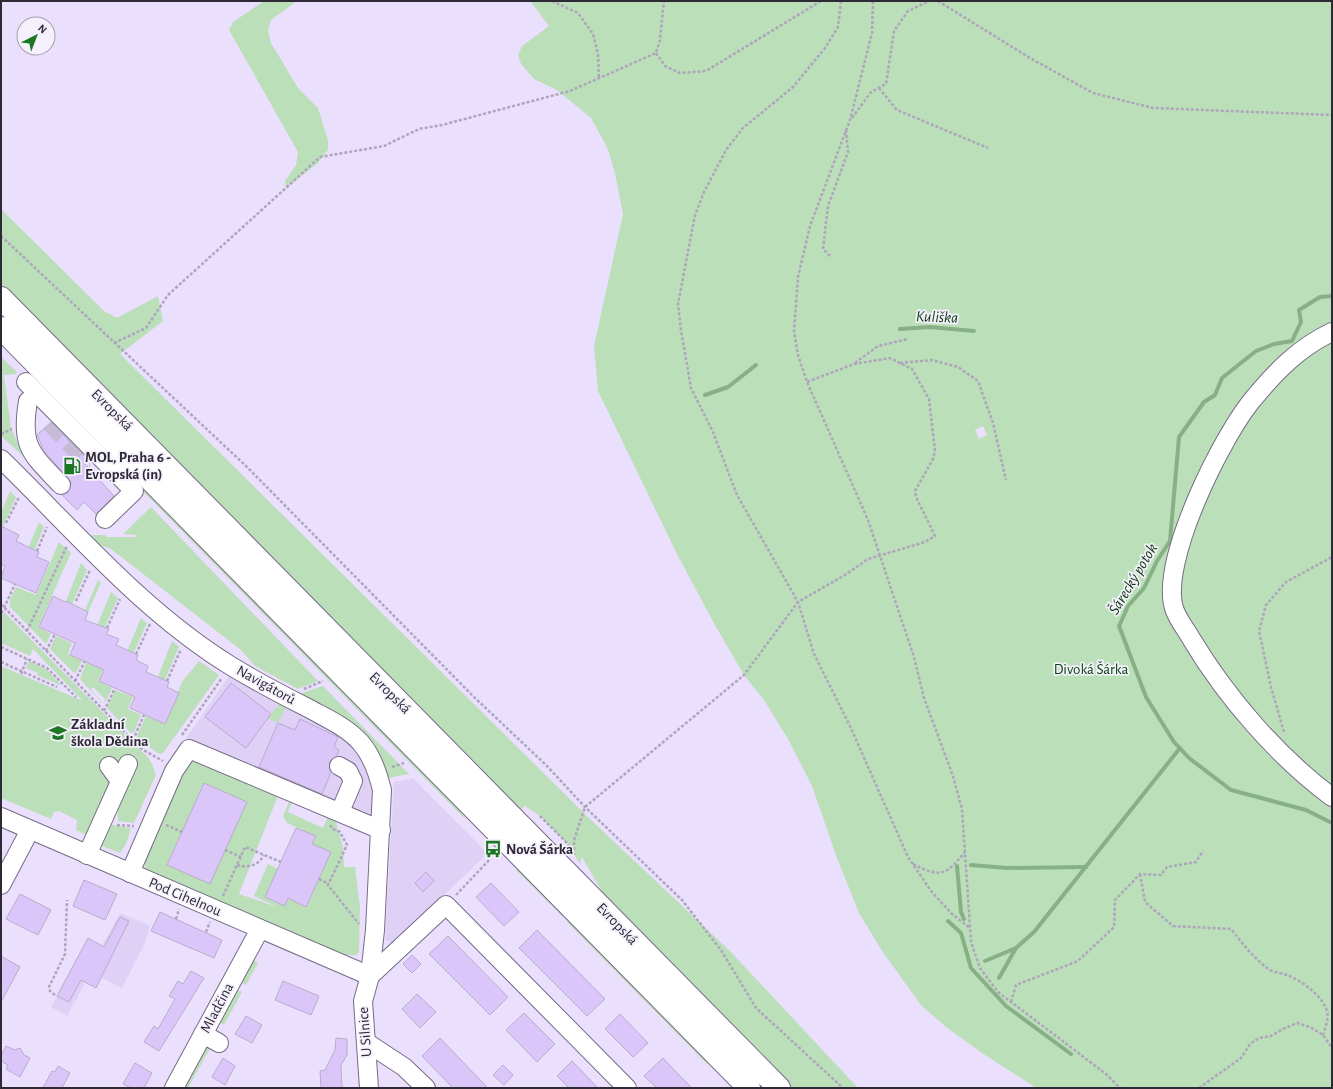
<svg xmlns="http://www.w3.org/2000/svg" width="1333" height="1089" viewBox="0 0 1333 1089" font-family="'Alegreya Sans',sans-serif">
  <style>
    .built { fill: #dfd0f6 }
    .green { fill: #bbdfb9; fill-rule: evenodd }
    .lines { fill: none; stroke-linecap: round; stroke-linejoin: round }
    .stream { stroke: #88b086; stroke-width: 4 }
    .building { fill: #dbc6f9; stroke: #b8acca }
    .minor-tunnel { stroke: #c5bbd6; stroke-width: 18; stroke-dasharray: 18 9; stroke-linecap: butt }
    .minor-casing { stroke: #766b86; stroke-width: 20 }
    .major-casing { stroke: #766b86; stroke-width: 24 }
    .path { stroke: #aea5bd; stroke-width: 2.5; stroke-dasharray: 3 2; stroke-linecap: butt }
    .minor { stroke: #fff; stroke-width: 18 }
    .major { stroke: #fff; stroke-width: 22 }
    .labels { text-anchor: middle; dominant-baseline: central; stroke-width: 3.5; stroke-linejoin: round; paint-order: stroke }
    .street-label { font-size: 15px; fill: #2d2935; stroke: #f4f0fc }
    .poi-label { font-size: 15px; font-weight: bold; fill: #2d2935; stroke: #f4f0fc; text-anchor: start }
    .park-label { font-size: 15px; fill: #06430c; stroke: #f4f0fc }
    .water-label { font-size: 16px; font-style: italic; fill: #0e3910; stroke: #f4f0fc }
  </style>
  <rect width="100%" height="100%" fill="#ebdffe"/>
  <g class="built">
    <polygon points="230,674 340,735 355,749 367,768 374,790 376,822 247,770 185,740"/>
    <polygon points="413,778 485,851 485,856 393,943 385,940 394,782"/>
    <polygon points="120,913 150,926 144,945 122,988 91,972 67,1016 51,1007 88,938 102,946"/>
  </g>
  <g class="green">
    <polygon points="264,1 297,1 271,20 268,30 271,43 298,88 318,108 328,140 328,150 318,163 286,188 285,181 296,165 298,152 229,30 233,22"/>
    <path d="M530,1h802v328c-10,5 -21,9 -31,15 -28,17 -51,47 -68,75l10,9c18,-38 52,-69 89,-87v747h-296l-54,-35 -36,-26 -25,-22 -39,-54 -23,-38 -22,-55 -25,-72 -24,-47 -24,-39 -20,-25 -28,-48 -39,-73 -79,-163 -4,-45 29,-132 -8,-41 -8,-26 -16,-29 -34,-28 -23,-11 -13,-15 -3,-9 4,-9 27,-20zM983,426l4,9 -8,4 -4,-9z"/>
    <polygon points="1,209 104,311 117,318 158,296 163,321 120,354 591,820 730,951 858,1088 790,1088 599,892 601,890 582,857 580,864 567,843 540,816 525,806 521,809 508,802 1,286"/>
    <polygon points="1,357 17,372 16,374 4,375 11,428 23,456 1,436"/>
    <polygon points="115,463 121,464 459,808 465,819"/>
    <polygon points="10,491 16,497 3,527 1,526 1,513"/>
    <polygon points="151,507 318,681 298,689 255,666 241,650 111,549 88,541 92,535 106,535 106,537 136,537 136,535 123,534"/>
    <polygon points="39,522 44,527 33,554 27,551"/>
    <polygon points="59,542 71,553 38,627 51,634 46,644 10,607 10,600 16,587 36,595"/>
    <polygon points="81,563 87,570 72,604 66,601"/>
    <polygon points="98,580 101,583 88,612 85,610"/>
    <polygon points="111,592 118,598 103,631 96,628"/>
    <path d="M5,613l134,136c11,8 13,14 17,26l-22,48 -16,-2 -1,-34 -26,50 -15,-7 1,-10 -18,-9 -5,1 -3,7 -50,-21v-132l82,35 -50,-52 -3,7 -29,-13v-28z"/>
    <polygon points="141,618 147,623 132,657 126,654"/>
    <polygon points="56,636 72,643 68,654 82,661 76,673 74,673 50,649"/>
    <polygon points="172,641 179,647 163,684 156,682"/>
    <polygon points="29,661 46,669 62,686 37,675 38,673 26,668"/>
    <polygon points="199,661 219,675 163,753 159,754 136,738 146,716 165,724 182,682"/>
    <path d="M86,663l17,6 -5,12 14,7 -6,13 -4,2 -22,-24zM92,688h2l11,11 -1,3h-2l-11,-12z"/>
    <polygon points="323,686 409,774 388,778 296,695"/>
    <polygon points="115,690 133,697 128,709 141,715 134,732 131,733 107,708"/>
    <polygon points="279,704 286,708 278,723 268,718"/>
    <path d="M190,758l89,35 -40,101 39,13 -24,-11 14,-32 10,5 -13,28 20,9 3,-7 19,7 24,-54 -19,-8 4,-8 -29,-13 -4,-7 8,-19 43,19 9,31 1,20h11l5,40 -1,44 -2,4h-11v3l-200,-87 -1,-4v-9zM204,783l43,19 -80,62zM292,802l36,15 -5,11 -35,-16z"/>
    <polygon points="107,824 131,828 126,844 120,853 97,844"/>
    <polygon points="519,868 564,914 562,916 516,870"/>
    <polygon points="570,920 710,1062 707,1064 567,922"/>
    <polygon points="253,960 258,963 246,985 241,982"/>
    <polygon points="237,990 242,992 224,1025 219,1022"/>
    <polygon points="208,1041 213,1043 188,1088 182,1088"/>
  </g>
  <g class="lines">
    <g class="stream">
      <polyline points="1332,296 1320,297 1299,310 1301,322 1292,341 1274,344 1256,351 1222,378 1215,395 1204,402 1179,437 1170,541 1157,561 1144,588 1128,606 1119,626 1146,697 1174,742 1189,758 1231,790 1306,810 1332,823"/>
      <polyline points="900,329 930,327 974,331"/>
      <polyline points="705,395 728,387 756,365"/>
      <polyline points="971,865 1007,868 1086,867"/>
      <polyline points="957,866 961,912 964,919"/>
      <polyline points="948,921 961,933 971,968 1006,1006 1071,1054"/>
      <polyline points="985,961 1016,948"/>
      <polyline points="999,978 1016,948 1034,932 1180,748"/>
    </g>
  </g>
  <g class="building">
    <polygon points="51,422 88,460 85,464 114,496 96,514 84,502 77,510 62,495 68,492 71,482 44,451 38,437 37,435"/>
    <polygon points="1,526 19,535 16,541 39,552 37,557 49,562 36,593 1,578 5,566 1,564"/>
    <polygon points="53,596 65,602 66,601 88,612 85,620 109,629 106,634 119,639 116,645 138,655 136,660 148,666 146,672 169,682 167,687 179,693 165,724 130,708 135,697 99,681 104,670 70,655 75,643 39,627"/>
    <polygon points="231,683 271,714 246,748 205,717"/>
    <polygon points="300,719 338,737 334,747 339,750 337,756 330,761 330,775 322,794 259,767 278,723 295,730"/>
    <polygon points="204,783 247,802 210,884 167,865"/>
    <polygon points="296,828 316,836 312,844 331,852 306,907 288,898 285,906 265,897"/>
    <polygon points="426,872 434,881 423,892 415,883"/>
    <polygon points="84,880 117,894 105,920 73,906"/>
    <polygon points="491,883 519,912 504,926 476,897"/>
    <polygon points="20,894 51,910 38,935 6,919"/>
    <polygon points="160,912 222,940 214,958 151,931"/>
    <polygon points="120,917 129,921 96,988 81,980 69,1002 57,996 88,938 104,947"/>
    <polygon points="537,930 605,999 587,1016 519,948"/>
    <polygon points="448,936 508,997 490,1015 429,954"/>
    <polygon points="412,955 421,964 412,973 403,964"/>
    <polygon points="1,956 20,967 1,1002"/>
    <polygon points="191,971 204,978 159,1051 144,1042 154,1026 158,1029 175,999 169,996 178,981 183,984"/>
    <polygon points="283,981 319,996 311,1015 275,1000"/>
    <polygon points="417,994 436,1012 420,1028 402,1009"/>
    <polygon points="524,1013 555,1044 537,1062 506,1030"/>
    <polygon points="620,1014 648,1043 633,1057 605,1029"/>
    <polygon points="246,1016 262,1025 252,1043 235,1034"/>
    <polygon points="336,1038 347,1039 347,1055 341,1065 342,1088 321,1088 320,1071 325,1070 335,1050"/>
    <polygon points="440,1038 459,1058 488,1088 453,1088 422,1056"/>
    <polygon points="6,1046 15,1050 20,1048 24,1055 30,1058 20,1077 6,1069 8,1065 1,1061 1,1056"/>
    <polygon points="223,1058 235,1066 225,1085 212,1077"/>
    <polygon points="663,1058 677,1073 692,1088 657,1088 644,1076"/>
    <polygon points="572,1061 598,1088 569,1088 557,1076"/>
    <polygon points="135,1063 152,1073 144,1088 131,1088 123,1084"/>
    <polygon points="503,1065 513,1075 504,1085 493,1075"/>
    <polygon points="58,1066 70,1073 62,1088 43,1088 52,1071 55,1072"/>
  </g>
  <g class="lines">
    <polyline class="minor-tunnel" points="50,423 84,458 90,458"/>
    <g class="minor-casing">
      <g id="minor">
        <path d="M1332,332c-32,15 -56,39 -78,66 -31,36 -97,167 -79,213 4,10 12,20 17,29 35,58 86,117 140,157"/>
        <polyline points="26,382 134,491 105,519"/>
        <path d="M28,401c-8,47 4,53 33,84"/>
        <path d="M1,459c74,72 141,152 230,207 25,15 51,29 77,42 18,10 39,19 53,35 11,13 17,30 21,47l-7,140 -5,46 -7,25 6,87"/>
        <polyline points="109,766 120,781"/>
        <polyline points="339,766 348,771 353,781 340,812"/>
        <polyline points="1,817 370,976"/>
        <polyline points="87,855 128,764"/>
        <polyline points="130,873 174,771 189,749 381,830"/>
        <polyline points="1,885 30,830"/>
        <polyline points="370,976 446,905 627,1088"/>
        <polyline points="203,1034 219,1043"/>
        <polyline points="366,1042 404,1067 426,1088"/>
        <polyline points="174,1088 260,929"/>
      </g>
    </g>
    <g class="major-casing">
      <g id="major">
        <polyline points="1,298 779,1088"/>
        <polyline points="1,328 749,1088"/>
      </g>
    </g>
    <g class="path">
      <polyline points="552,1 578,13 593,34 598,54 599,78"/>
      <polyline points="841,1 838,27 825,48 793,87 743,128 726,150 704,192 695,215 678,304 681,330 691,388 713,432 737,495 798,602 814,654 850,726 908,857 931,891 951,913 970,928"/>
      <polyline points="873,1 872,33 850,120 810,226 798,277 794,331 798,355 807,382 868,520 914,657 924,698 953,776 962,809 971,942 980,968 998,992 1106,1074 1120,1088"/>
      <polyline points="938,1 1030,58 1093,93 1153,108 1332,115"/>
      <polyline points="656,53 665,66 680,73 706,71 821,1"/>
      <polyline points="879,88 897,110 988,148"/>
      <polyline points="852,118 871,92 886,84 894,31 908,11 929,1"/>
      <polyline points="1,236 246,466 473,696 547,766 585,807 682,900 721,950 756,1008 843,1088"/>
      <polyline points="830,256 823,249 828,206 848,152 846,130"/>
      <polyline points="114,343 146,328 168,295 320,157 384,146 419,129 442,125 570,91 656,53 660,40 664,1"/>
      <polyline points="855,363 878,346 908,339"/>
      <polyline points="900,363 932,360 958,367 978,381 993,423 1006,480"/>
      <polyline points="1,434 12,429"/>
      <polyline points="6,523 19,497"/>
      <polyline points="37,551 47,527"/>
      <polyline points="76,601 90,570"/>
      <polyline points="1,604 140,748 163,761"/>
      <polyline points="4,608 15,584"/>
      <polyline points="1,613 6,609"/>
      <polyline points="107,628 120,599"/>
      <polyline points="27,631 67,546"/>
      <polyline points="1,647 47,668 76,697"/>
      <polyline points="46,651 55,634"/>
      <polyline points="136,654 150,624"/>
      <polyline points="1,662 57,687"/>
      <polyline points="21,674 27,659"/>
      <polyline points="75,681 85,661"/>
      <polyline points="167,681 181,649"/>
      <polyline points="304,689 323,681"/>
      <polyline points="104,711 115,688"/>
      <polyline points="1284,732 1271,687 1259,631 1266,605 1286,582 1332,557"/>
      <polyline points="182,735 222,678"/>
      <polyline points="133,740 144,715"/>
      <polyline points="392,767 404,763"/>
      <polyline points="540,816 567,843 571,850"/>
      <polyline points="117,825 134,826"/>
      <polyline points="166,825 182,832"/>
      <polyline points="331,825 331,828 340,832 347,845 328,885 359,924"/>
      <polyline points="225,850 241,857"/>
      <polyline points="574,855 574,840 585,807 744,675 798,602 845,575 868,559 925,542 935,536 916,497 915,491 933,459 935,451 929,399 912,369 890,358 854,364 807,382"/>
      <path d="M913,864c28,14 32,12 52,-12"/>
      <path d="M237,865c11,3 21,1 27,-10"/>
      <path d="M1140,874l5,28 28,24 58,3c11,14 22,28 36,39 5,4 13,5 20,7 15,6 35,20 40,36 2,8 -2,17 -4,24"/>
      <polyline points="319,879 329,884"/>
      <polyline points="456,895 491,858"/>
      <polyline points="223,896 245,847 281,862"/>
      <polyline points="176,919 179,909"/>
      <polyline points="206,932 210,922"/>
      <polyline points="55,995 50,991 49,987 65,954 67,900"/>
      <polyline points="1011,1002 1016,985 1078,961 1114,927 1115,900 1140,874 1161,875 1167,867 1196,862 1203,851"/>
      <polyline points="1199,1088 1241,1058 1250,1044 1259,1038 1271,1036 1283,1029 1297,1023 1310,1027 1323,1035 1332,1048"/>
    </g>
    <use href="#minor" class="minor"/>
    <use href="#major" class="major"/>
  </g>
  <defs>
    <g id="fuel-bare" transform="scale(1.38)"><path d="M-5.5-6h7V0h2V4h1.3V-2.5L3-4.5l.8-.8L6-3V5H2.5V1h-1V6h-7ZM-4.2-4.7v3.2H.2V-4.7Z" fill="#1d7623" stroke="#f4f0fc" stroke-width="2.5" paint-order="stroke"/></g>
    <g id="school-bare" transform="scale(1.38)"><path d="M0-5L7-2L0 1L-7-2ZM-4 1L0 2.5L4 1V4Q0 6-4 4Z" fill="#1d7623" stroke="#f4f0fc" stroke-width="2.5" paint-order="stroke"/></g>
    <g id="bus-bare" transform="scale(1.38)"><path d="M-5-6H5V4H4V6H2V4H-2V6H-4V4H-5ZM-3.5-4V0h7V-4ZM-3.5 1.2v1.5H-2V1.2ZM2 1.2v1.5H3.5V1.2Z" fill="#1d7623" stroke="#f4f0fc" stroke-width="2.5" paint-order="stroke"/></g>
  </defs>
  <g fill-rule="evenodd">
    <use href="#fuel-bare" x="72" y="466"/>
    <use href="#school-bare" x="58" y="733"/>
    <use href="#bus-bare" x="493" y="849"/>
  </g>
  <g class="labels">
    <g class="street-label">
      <text transform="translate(112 410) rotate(45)">Evropská</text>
      <text transform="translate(266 685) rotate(29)">Navigátorů</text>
      <text transform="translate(390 693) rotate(45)">Evropská</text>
      <text transform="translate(185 897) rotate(23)">Pod Cihelnou</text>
      <text transform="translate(617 924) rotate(46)">Evropská</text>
      <text transform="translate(217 1008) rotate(-62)">Mladčina</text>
      <text transform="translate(365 1032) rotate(-94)">U Silnice</text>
    </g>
    <g class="poi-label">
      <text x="85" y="457">MOL, Praha 6 -<tspan x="85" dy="17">Evropská (in)</tspan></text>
      <text x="71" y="724">Základní<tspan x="71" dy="17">škola Dědina</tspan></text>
      <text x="506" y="849">Nová Šárka</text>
    </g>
    <g class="park-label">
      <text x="1091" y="669">Divoká Šárka</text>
    </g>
    <g class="water-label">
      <text transform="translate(937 317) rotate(2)">Kuliška</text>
      <text transform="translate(1133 579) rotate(-59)">Šárecký potok</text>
    </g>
  </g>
  <rect width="1333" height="1089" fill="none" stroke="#2d2935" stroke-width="4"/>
  <g transform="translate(36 36) rotate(42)"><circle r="19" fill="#f4f0fc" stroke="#a4a0ac"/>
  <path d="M0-3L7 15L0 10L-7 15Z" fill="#1d7623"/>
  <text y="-6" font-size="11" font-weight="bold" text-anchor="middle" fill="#2d2935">N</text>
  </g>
</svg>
